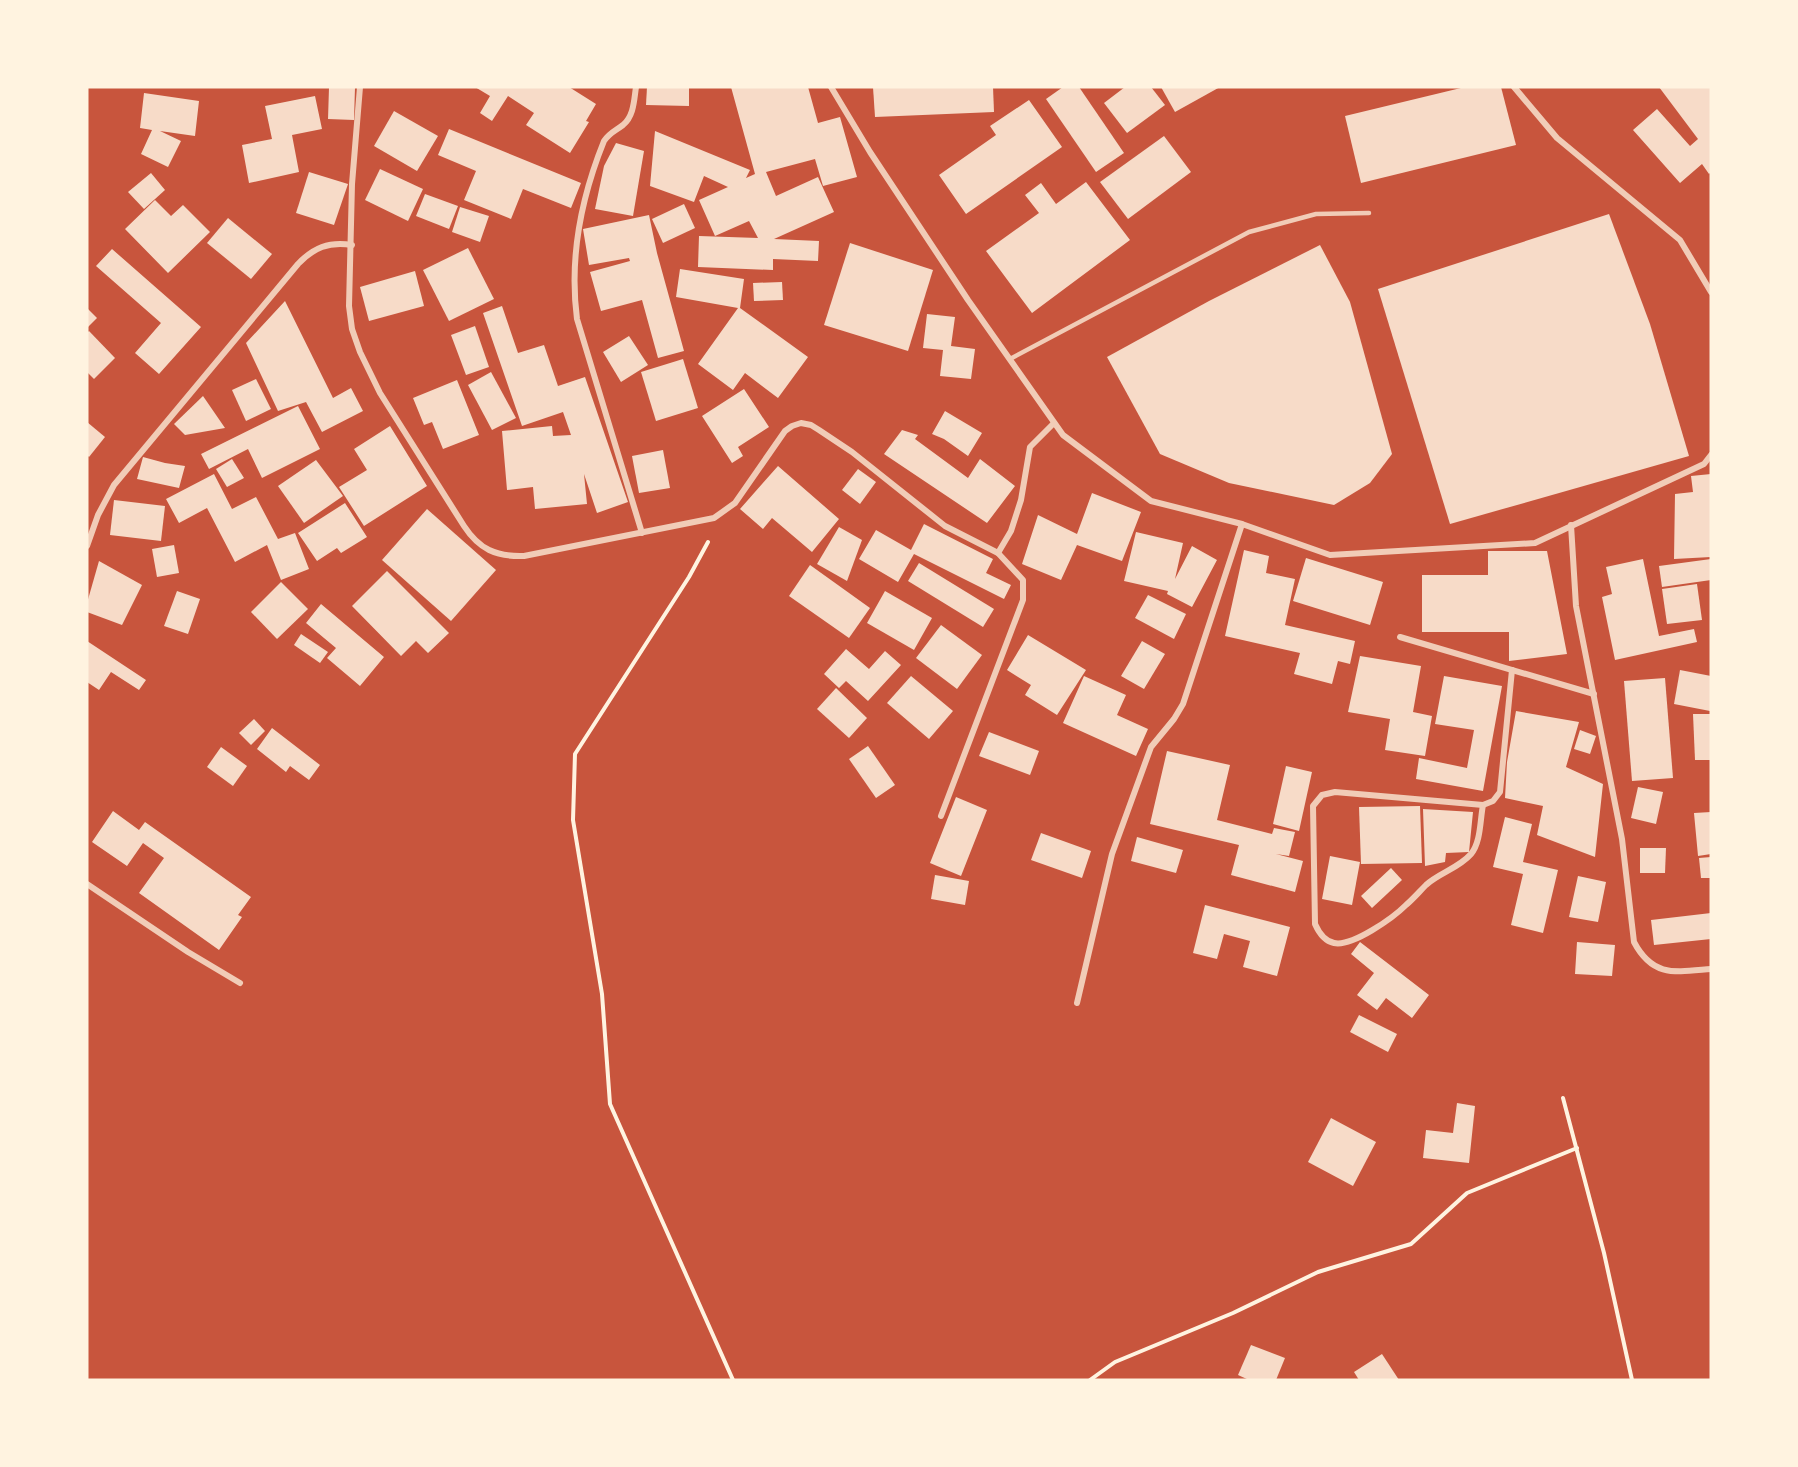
<svg xmlns="http://www.w3.org/2000/svg" width="1798" height="1467" viewBox="0 0 1798 1467" font-family="'DM Sans',sans-serif">
  <style>
    .building { fill: #f7dbc8 }
    .lines { fill: none; stroke-linecap: round; stroke-linejoin: round }
    .path { stroke: #fff3e0; stroke-width: 4 }
    .service { stroke: #f1ccb7; stroke-width: 4.5 }
    .minor { stroke: #f1ccb7; stroke-width: 6 }
  </style>
  <rect width="100%" height="100%" fill="#c8553d"/>
  <g class="building">
    <polygon points="329,87 355,87 354,120 328,119"/>
    <polygon points="475,87 569,87 596,104 586,121 589,122 570,153 526,125 534,113 508,96 492,121 480,113 490,96"/>
    <polygon points="647,87 689,87 689,106 646,105"/>
    <polygon points="731,87 808,87 818,123 840,117 857,177 823,186 815,159 766,172 776,196 818,177 834,212 774,239 819,241 818,261 773,259 773,270 698,267 699,236 758,238 749,221 715,236 699,200 728,187 704,176 694,202 650,186 655,131 750,170 746,178 755,174"/>
    <polygon points="873,87 993,87 994,112 875,117"/>
    <polygon points="1063,87 1079,87 1124,153 1096,172 1046,99"/>
    <polygon points="1125,87 1151,87 1165,105 1127,133 1104,103"/>
    <polygon points="1161,87 1220,87 1175,112"/>
    <polygon points="1465,87 1501,87 1516,145 1361,183 1345,116"/>
    <polygon points="1659,87 1711,87 1711,172 1709,174 1702,164 1680,183 1633,130 1657,109 1690,146 1698,139"/>
    <polygon points="144,93 199,101 195,136 160,131 181,141 168,167 141,154 152,130 140,128"/>
    <polygon points="315,96 322,129 292,135 299,172 249,183 242,145 272,139 265,106"/>
    <polygon points="1029,100 1062,147 966,214 939,175 996,135 990,126"/>
    <polygon points="394,111 438,136 417,171 374,146"/>
    <polygon points="449,129 581,183 571,208 523,189 511,219 464,200 476,171 438,155"/>
    <polygon points="1164,136 1191,172 1128,219 1100,182"/>
    <polygon points="616,143 644,151 633,216 595,209 604,166"/>
    <polygon points="380,169 423,189 408,221 365,200"/>
    <polygon points="309,172 348,184 334,225 296,213"/>
    <polygon points="151,173 165,190 144,209 128,192"/>
    <polygon points="1086,182 1130,240 1032,313 986,251 1039,213 1025,195 1041,183 1056,204"/>
    <polygon points="425,194 458,206 449,229 416,216"/>
    <polygon points="155,200 171,216 183,205 210,232 168,273 125,229"/>
    <polygon points="684,204 695,228 663,243 652,219"/>
    <polygon points="460,207 489,216 480,242 452,232"/>
    <polygon points="1609,214 1650,324 1689,456 1450,524 1378,289"/>
    <polygon points="649,215 657,253 684,351 658,358 642,300 601,311 590,272 630,261 629,258 589,265 583,229"/>
    <polygon points="228,218 272,254 251,279 207,243"/>
    <polygon points="850,243 933,270 908,351 824,325"/>
    <polygon points="1320,245 1350,302 1392,454 1370,483 1334,505 1229,483 1160,454 1107,357 1209,301"/>
    <polygon points="468,248 494,299 449,321 423,270"/>
    <polygon points="112,249 201,327 159,374 135,353 161,323 96,266"/>
    <polygon points="680,269 744,279 740,308 808,357 778,398 745,373 733,390 698,364 738,308 676,297"/>
    <polygon points="415,271 424,306 369,321 360,287"/>
    <polygon points="782,282 783,300 754,301 753,283"/>
    <polygon points="285,301 333,398 351,388 363,411 322,432 306,402 278,411 246,343"/>
    <polygon points="502,306 518,353 544,345 558,386 585,377 628,502 597,513 584,474 587,504 535,509 533,487 507,490 502,431 552,426 553,436 571,435 563,412 522,426 483,313"/>
    <polygon points="87,308 97,318 87,328"/>
    <polygon points="927,314 955,317 951,346 975,349 971,379 940,376 943,350 923,348"/>
    <polygon points="475,326 489,367 466,375 451,335"/>
    <polygon points="89,331 115,358 94,379 87,372 87,333"/>
    <polygon points="629,336 648,365 621,382 603,352"/>
    <polygon points="683,359 698,408 656,421 641,372"/>
    <polygon points="491,372 516,418 492,430 468,385"/>
    <polygon points="256,379 271,409 246,421 232,390"/>
    <polygon points="457,380 479,435 443,449 432,422 424,425 413,398"/>
    <polygon points="744,389 769,427 738,447 743,456 732,463 702,416"/>
    <polygon points="203,396 225,428 185,435 174,424"/>
    <polygon points="298,406 320,449 262,478 248,449 209,469 201,454"/>
    <polygon points="945,411 982,433 968,456 944,439 932,434"/>
    <polygon points="87,422 105,437 89,457 87,455"/>
    <polygon points="390,426 427,486 364,526 339,487 367,470 354,449"/>
    <polygon points="902,430 918,435 915,439 968,478 980,459 1015,486 987,523 884,454"/>
    <polygon points="663,450 670,488 639,493 632,456"/>
    <polygon points="143,457 165,463 185,466 179,488 137,479"/>
    <polygon points="232,459 244,478 227,487 216,469"/>
    <polygon points="316,460 343,496 304,523 278,486"/>
    <polygon points="778,466 839,519 812,552 772,518 763,529 740,509"/>
    <polygon points="858,469 876,482 860,504 842,490"/>
    <polygon points="214,474 232,509 256,497 278,539 295,533 309,569 281,580 267,545 235,562 207,508 179,523 166,499"/>
    <polygon points="1711,474 1711,557 1674,559 1675,494 1693,492 1691,476"/>
    <polygon points="1092,493 1141,512 1122,561 1077,545 1061,580 1022,564 1038,515 1077,534"/>
    <polygon points="114,500 165,506 161,541 110,535"/>
    <polygon points="345,503 367,537 341,553 337,548 317,561 298,533"/>
    <polygon points="427,509 496,570 451,621 382,560"/>
    <polygon points="924,524 993,559 986,573 1011,585 1004,599 914,554 898,582 859,559 876,530 911,550"/>
    <polygon points="839,527 862,540 847,581 817,564"/>
    <polygon points="1136,532 1183,543 1175,579 1192,546 1217,560 1192,607 1167,594 1168,591 1124,581"/>
    <polygon points="174,545 179,573 157,577 152,549"/>
    <polygon points="1244,550 1269,556 1266,573 1295,579 1285,625 1355,641 1350,664 1338,661 1332,684 1294,674 1300,653 1225,636"/>
    <polygon points="1488,551 1547,551 1567,654 1509,661 1509,632 1422,632 1422,575 1488,575"/>
    <polygon points="1306,558 1383,582 1370,625 1293,601"/>
    <polygon points="1643,559 1659,636 1694,629 1697,642 1615,660 1602,597 1612,594 1606,567"/>
    <polygon points="1711,559 1711,580 1662,587 1659,566"/>
    <polygon points="99,561 142,585 122,625 87,612 87,603"/>
    <polygon points="919,563 994,609 983,627 908,581"/>
    <polygon points="810,565 870,608 849,638 789,596"/>
    <polygon points="387,571 449,633 428,653 416,641 401,656 352,606"/>
    <polygon points="281,582 308,609 277,639 251,612"/>
    <polygon points="1697,584 1702,620 1667,624 1662,589"/>
    <polygon points="177,591 200,599 188,634 164,626"/>
    <polygon points="885,591 932,618 914,650 867,623"/>
    <polygon points="1148,595 1186,614 1174,639 1135,618"/>
    <polygon points="321,604 384,657 360,686 327,658 336,648 306,623"/>
    <polygon points="941,625 982,655 957,689 916,658"/>
    <polygon points="301,634 328,652 320,663 294,645"/>
    <polygon points="1028,635 1086,670 1057,715 1025,695 1031,685 1007,670"/>
    <polygon points="87,641 146,680 139,690 111,672 99,690 87,682"/>
    <polygon points="1142,641 1165,654 1144,689 1121,676"/>
    <polygon points="846,649 869,669 885,651 901,665 868,701 846,681 839,688 824,674"/>
    <polygon points="1360,656 1421,666 1413,712 1432,716 1425,756 1385,750 1390,719 1348,712"/>
    <polygon points="1680,670 1711,676 1710,711 1674,704"/>
    <polygon points="911,676 953,711 929,739 887,703"/>
    <polygon points="1084,676 1126,695 1117,715 1148,729 1136,756 1063,723"/>
    <polygon points="1444,676 1502,686 1483,791 1416,779 1419,758 1467,768 1474,730 1435,724"/>
    <polygon points="1665,678 1673,778 1632,781 1624,681"/>
    <polygon points="836,688 867,718 849,738 817,709"/>
    <polygon points="1516,711 1579,722 1566,767 1603,784 1595,857 1537,835 1543,806 1505,798 1507,762"/>
    <polygon points="1693,714 1711,714 1711,760 1695,760"/>
    <polygon points="254,719 265,731 251,745 239,733"/>
    <polygon points="272,728 320,765 309,780 290,766 286,772 257,749"/>
    <polygon points="1580,730 1596,736 1590,754 1574,749"/>
    <polygon points="989,732 1039,751 1030,775 979,756"/>
    <polygon points="868,746 895,785 876,798 849,759"/>
    <polygon points="221,747 247,766 233,786 207,767"/>
    <polygon points="1167,751 1230,765 1217,820 1272,834 1274,828 1295,832 1289,856 1276,854 1303,861 1295,892 1231,875 1239,845 1150,824"/>
    <polygon points="1286,766 1312,772 1299,831 1273,824"/>
    <polygon points="1638,787 1663,792 1656,824 1631,818"/>
    <polygon points="956,797 987,810 961,876 930,863"/>
    <polygon points="1420,806 1422,863 1361,864 1359,807"/>
    <polygon points="1423,809 1473,812 1469,852 1446,853 1445,862 1425,866"/>
    <polygon points="113,811 139,830 145,822 251,897 238,915 242,917 219,950 139,893 164,858 143,843 127,866 92,842"/>
    <polygon points="1711,812 1711,854 1698,856 1694,813"/>
    <polygon points="1505,817 1532,824 1523,862 1558,870 1543,933 1511,925 1523,874 1493,867"/>
    <polygon points="1041,833 1091,851 1082,878 1031,860"/>
    <polygon points="1137,837 1183,850 1176,873 1131,861"/>
    <polygon points="1640,848 1666,848 1665,873 1640,873"/>
    <polygon points="1330,856 1360,862 1352,905 1322,899"/>
    <polygon points="1711,857 1711,878 1701,878 1699,858"/>
    <polygon points="1391,868 1402,880 1372,908 1361,896"/>
    <polygon points="935,875 969,881 965,905 931,899"/>
    <polygon points="1578,876 1606,882 1598,922 1569,917"/>
    <polygon points="1205,905 1290,927 1277,976 1243,967 1250,941 1224,934 1217,959 1193,953"/>
    <polygon points="1711,913 1711,939 1654,945 1651,920"/>
    <polygon points="1360,942 1429,995 1412,1018 1386,998 1377,1010 1357,995 1374,973 1351,954"/>
    <polygon points="1577,942 1615,945 1612,976 1575,974"/>
    <polygon points="1359,1015 1397,1034 1388,1052 1350,1032"/>
    <polygon points="1457,1103 1475,1106 1469,1163 1423,1158 1426,1130 1453,1133"/>
    <polygon points="1331,1118 1376,1142 1353,1186 1308,1162"/>
    <polygon points="1251,1345 1285,1358 1276,1380 1249,1380 1238,1375"/>
    <polygon points="1382,1354 1399,1380 1359,1380 1354,1372"/>
  </g>
  <g class="lines">
    <g class="path">
      <polyline points="708,542 689,577 575,754 573,820 602,994 610,1104 733,1380"/>
      <polyline points="1563,1098 1604,1253 1632,1380"/>
      <polyline points="1090,1380 1115,1362 1233,1313 1318,1272 1411,1244 1467,1193 1577,1148"/>
    </g>
    <polyline class="service" points="1010,359 1249,232 1316,214 1369,213"/>
    <g class="minor">
      <path d="M360,87l-8,97 -3,122 3,23 8,23 20,41 84,133c15,23 32,31 60,30l190,-38 21,-15 50,-72 7,-5 9,-3 10,2 8,5 33,22 93,74 53,27 25,27v20l-82,216"/>
      <path d="M636,87c-2,13 -2,29 -13,38 -8,6 -14,8 -19,16 -23,57 -35,117 -27,178l65,214"/>
      <polyline points="831,87 870,152 968,300 1063,435 1151,501 1242,524 1330,555 1535,543 1704,464 1711,455"/>
      <polyline points="1514,87 1557,138 1680,240 1711,292"/>
      <path d="M1571,525l5,81 46,233 12,103c19,36 42,30 77,27"/>
      <path d="M87,546l11,-31 16,-30 184,-221c15,-16 31,-23 54,-19"/>
      <polyline points="998,553 1011,531 1021,500 1030,447 1054,423"/>
      <polyline points="1400,637 1594,694"/>
      <path d="M1335,792l148,13c-3,15 -2,37 -12,49 -12,14 -32,19 -45,31 -7,7 -13,14 -20,20 -13,13 -54,42 -72,38 -10,-2 -15,-10 -19,-19l-2,-118 9,-11z"/>
      <polyline points="1483,805 1493,801 1500,792 1512,670"/>
      <polyline points="87,884 188,952 240,983"/>
      <polyline points="1077,1003 1112,854 1151,747 1174,719 1183,704 1242,524"/>
    </g>
  </g>
  <rect width="1798" height="1467" fill="none" stroke="#fff3e0" stroke-width="177"/>
</svg>
